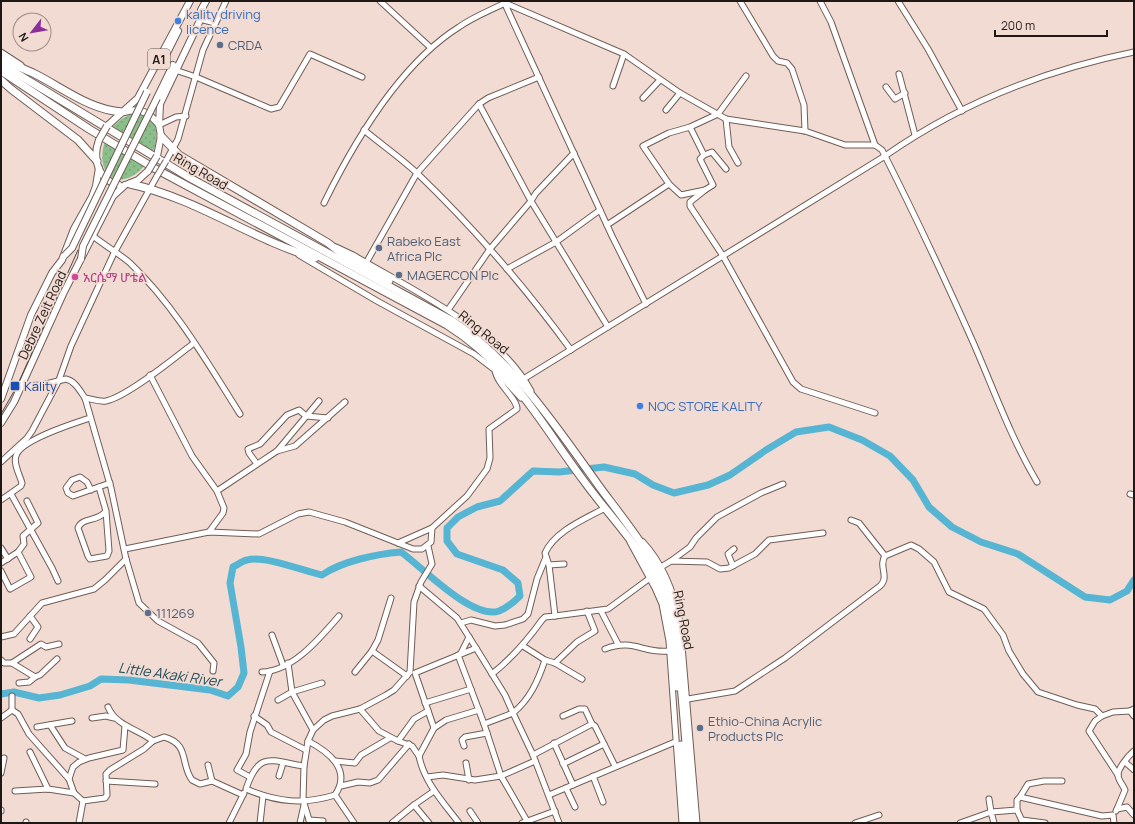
<svg xmlns="http://www.w3.org/2000/svg" width="1135" height="824" viewBox="0 0 1135 824" font-family="Manrope,'Noto Sans Ethiopic',sans-serif">
  <style>
    .grass { fill: url(#grass-dots) }
    .lines { fill: none; stroke-linecap: round; stroke-linejoin: round }
    .river { stroke: #56b5d2; stroke-width: 7 }
    .minor-casing { stroke: #705d56; stroke-width: 7 }
    .major-casing { stroke: #705d56; stroke-width: 8 }
    .highway-casing { stroke: #705d56; stroke-width: 9 }
    .minor { stroke: #fff; stroke-width: 5 }
    .major { stroke: #fff; stroke-width: 6 }
    .highway { stroke: #fff; stroke-width: 7 }
    .tram { stroke: #524843; stroke-width: 1 }
    .minor-bridge-casing { stroke: #705d56; stroke-width: 7; stroke-linecap: butt }
    .major-bridge-casing { stroke: #705d56; stroke-width: 8; stroke-linecap: butt }
    .minor-bridge { stroke: #fff; stroke-width: 5 }
    .major-bridge { stroke: #fff; stroke-width: 6 }
    .shop-dot { fill: #3f7fe0; stroke: #f1dbd2; stroke-width: 1.5 }
    .service-dot { fill: #5c6f8a; stroke: #f1dbd2; stroke-width: 1.5 }
    .hotel-dot { fill: #d1479c; stroke: #f1dbd2; stroke-width: 1.5 }
    .transit-dot { fill: #1a4fb4; stroke: #f1dbd2; stroke-width: 1.5 }
    .labels { text-anchor: middle; dominant-baseline: central; stroke-width: 3.5; stroke-linejoin: round; paint-order: stroke }
    .shield { fill: #f1dbd2; stroke: #5e524e; stroke-width: 1 }
    .shield-label { font-size: 12px; font-weight: bold; fill: #1f1815 }
    .shop-label { font-size: 13px; fill: #366cbe; stroke: #f1dbd2; text-anchor: start }
    .service-label { font-size: 13px; fill: #4e5e75; stroke: #f1dbd2; text-anchor: start }
    .street-label { font-size: 13px; fill: #1f1815; stroke: #f1dbd2 }
    .hotel-label { font-size: 13px; fill: #b23c85; stroke: #f1dbd2; text-anchor: start }
    .transit-label { font-size: 13px; fill: #164399; stroke: #f1dbd2; text-anchor: start }
    .water-label { font-size: 14px; font-style: italic; fill: #224c59; stroke: #f1dbd2 }
  </style>
  <defs>
    <pattern id="grass-dots" width="8" height="8" patternUnits="userSpaceOnUse"><rect width="8" height="8" fill="#8abf8b"/><path d="M2 2h.1M6 6h.1" fill="none" stroke="#77a377" stroke-width="1.8" stroke-linecap="round"/></pattern>
  </defs>
  <rect width="100%" height="100%" fill="#f1dbd2"/>
  <g class="grass">
    <path d="M143,113c15,12 16,21 10,39l-41,-24c9,-10 17,-15 31,-15z"/>
    <path d="M105,141l41,23c-24,30 -53,13 -41,-23z"/>
  </g>
  <g class="lines">
    <path class="river" d="M1,694l13,-2 25,6 21,-3 30,-9 11,-7 28,1 81,10 18,6 10,-9 6,-14 -3,-26 -11,-64 3,-16c4,-2 9,-6 14,-7 17,-5 56,11 75,15 20,-14 55,-21 79,-23 21,15 71,68 98,59 8,-3 15,-9 21,-15l-2,-13 -15,-13 -46,-16 -10,-13v-13l11,-11 19,-10 23,-6 33,-30 26,1 45,-5 31,7 18,11 21,8 34,-8 22,-10 36,-25 30,-18 33,-5 33,13 28,16 23,24 16,27 23,20 29,15 37,12 67,43 25,3 17,-9 7,-11"/>
    <g class="minor-casing">
      <g id="minor">
        <polyline points="380,1 431,48"/>
        <polyline points="740,1 773,56 778,61 787,63 792,69 804,105 805,131"/>
        <polyline points="820,1 831,22 875,145"/>
        <polyline points="898,1 928,49 962,111"/>
        <polyline points="504,2 612,236 646,304"/>
        <polyline points="200,19 215,23"/>
        <polyline points="1,52 21,65"/>
        <polyline points="175,70 196,77 271,109 279,107 310,54 362,77"/>
        <polyline points="899,74 915,135"/>
        <polyline points="613,86 624,54"/>
        <polyline points="886,87 895,99 905,93"/>
        <polyline points="643,98 660,80"/>
        <polyline points="479,104 488,98 539,77"/>
        <polyline points="666,110 680,93"/>
        <polyline points="726,119 729,147 738,163"/>
        <polyline points="159,125 176,117 186,116"/>
        <polyline points="690,127 704,155 700,159 713,185 705,190 681,195 669,184 643,146 669,133 690,127 718,114 746,76"/>
        <path d="M364,130c18,15 37,28 54,44 56,54 107,113 153,176"/>
        <polyline points="704,155 712,152 726,169"/>
        <polyline points="166,161 178,139 203,50 226,1"/>
        <polyline points="705,190 690,202 690,206 723,256 793,382 801,389 875,413"/>
        <path d="M324,203c30,-61 76,-139 135,-176 14,-10 30,-16 46,-24l119,51 56,39 46,26 79,12 40,14h30l7,5c32,63 62,127 91,192 21,48 37,94 64,140"/>
        <polyline points="607,225 669,184"/>
        <path d="M93,236c11,9 28,19 37,27 45,43 77,99 110,151"/>
        <path d="M336,247l17,8c59,35 145,74 178,136"/>
        <polyline points="299,255 377,301 474,354 495,370 521,398"/>
        <polyline points="366,263 417,173 479,104 531,201 608,327"/>
        <polyline points="507,269 556,242 600,210"/>
        <polyline points="448,310 490,249 531,201 536,193 574,153"/>
        <polyline points="150,375 192,456 217,491 224,508 223,513 209,532"/>
        <path d="M525,378l360,-222c74,-52 160,-86 249,-104"/>
        <path d="M22,386l20,-1 24,-6c9,2 14,12 19,19l26,90 15,71 13,44 19,18 40,22 16,20 -1,8"/>
        <path d="M85,398c7,1 14,4 21,3 21,-4 70,-44 88,-58"/>
        <polyline points="277,451 295,446 345,402"/>
        <polyline points="1,462 27,438 32,431 59,380 71,346 114,253 157,176"/>
        <polyline points="257,464 249,453 248,449 260,444 287,415 299,410 306,416 328,418"/>
        <path d="M99,487l7,24 3,40 -2,5 -17,3 -2,-3 -10,-28c4,-11 20,-6 28,-17"/>
        <polyline points="91,490 87,482 80,477 72,480 66,488 68,493 73,496 110,483"/>
        <polyline points="217,491 277,451 319,401"/>
        <polyline points="11,494 52,568 58,581"/>
        <polyline points="1130,494 1134,495"/>
        <path d="M1,500l20,-14 1,-3c-2,-7 -9,-20 -6,-27 4,-16 59,-33 74,-38"/>
        <polyline points="851,520 859,523 885,556"/>
        <polyline points="630,542 655,588 662,604 669,641 682,823"/>
        <path d="M643,542c21,23 31,50 37,80l17,201"/>
        <polyline points="398,543 432,528"/>
        <polyline points="1,548 8,559"/>
        <path d="M125,549l84,-17 50,2 39,-20 11,-2 36,10 68,27h9l9,-7 1,-14 35,-32 20,-27 3,-11 -1,-29 28,-20c0,-11 -20,-24 -22,-39"/>
        <polyline points="671,561 690,547 696,538 717,517 761,493 783,484"/>
        <polyline points="1,563 18,552"/>
        <polyline points="549,565 564,564"/>
        <polyline points="733,566 728,554 734,549"/>
        <polyline points="661,567 671,561 707,562 720,569 729,568 755,554 769,540 823,533"/>
        <polyline points="1,571 10,589 31,577 18,552 24,544 23,536 38,523 27,501"/>
        <polyline points="419,586 457,618 476,648"/>
        <polyline points="601,611 618,644"/>
        <polyline points="555,616 608,609 650,578"/>
        <polyline points="461,623 471,620 495,626 505,625 523,619 528,614 537,579 546,557"/>
        <polyline points="272,635 283,665"/>
        <polyline points="1,637 14,634 42,603 94,589 105,580 126,559"/>
        <polyline points="30,639 38,627 30,616"/>
        <polyline points="523,646 545,660"/>
        <path d="M605,649c29,-11 38,5 64,2"/>
        <polyline points="372,651 407,676"/>
        <polyline points="461,653 469,637"/>
        <polyline points="458,655 484,724"/>
        <polyline points="1,660 4,663 12,663 35,677 40,675 57,659"/>
        <polyline points="12,663 41,644 46,647 59,644"/>
        <polyline points="288,663 292,692 313,730"/>
        <polyline points="555,663 577,642 595,631 587,611"/>
        <path d="M262,672c31,-1 58,-34 77,-56"/>
        <polyline points="355,672 372,651 378,640 391,598"/>
        <path d="M492,674c20,-16 35,-33 50,-54l3,-3 10,-1 -6,-51 -4,-12c10,-22 40,-34 60,-45"/>
        <polyline points="19,683 29,682 35,677"/>
        <path d="M688,699l47,-8 50,-33 95,-72c10,-9 -2,-20 5,-30l26,-11 8,4 15,13 15,30 35,17 19,26 6,16 14,23 15,18 39,13 18,4 7,7 11,-4 17,-1"/>
        <polyline points="278,700 292,692 322,683"/>
        <polyline points="425,703 471,689"/>
        <path d="M108,707c8,19 30,22 45,34"/>
        <polyline points="360,709 379,731 398,741 414,719 428,711"/>
        <polyline points="1134,709 1130,711 1134,716"/>
        <polyline points="12,710 12,696"/>
        <polyline points="254,716 267,725 271,732 306,750"/>
        <polyline points="563,716 579,709 585,709 592,724"/>
        <polyline points="1102,716 1095,721 1089,731 1118,775"/>
        <path d="M1,718l11,-8 6,4 11,20 40,45 5,14 9,8 22,-3 2,-3 -1,-21 4,-4 34,-21 9,-8 11,-4c26,7 16,27 28,43l8,4 12,-3 31,14"/>
        <polyline points="92,718 106,716 114,718"/>
        <polyline points="50,725 65,748 85,759"/>
        <polyline points="37,727 72,721"/>
        <polyline points="434,728 446,720 479,710"/>
        <path d="M308,741c21,11 44,29 27,54"/>
        <polyline points="398,741 412,746 419,756"/>
        <polyline points="554,743 573,785"/>
        <polyline points="464,746 462,740 465,737 487,733"/>
        <polyline points="30,752 48,789"/>
        <polyline points="533,755 592,724 595,726 615,766"/>
        <polyline points="335,761 355,763 361,755 390,738"/>
        <polyline points="1125,762 1134,770"/>
        <polyline points="466,763 469,780"/>
        <polyline points="563,764 604,744"/>
        <polyline points="208,765 212,781"/>
        <path d="M304,766c-33,-5 -45,-16 -58,23 31,13 57,16 89,6l19,28"/>
        <polyline points="1,773 4,758"/>
        <polyline points="279,776 283,763"/>
        <polyline points="593,776 603,802"/>
        <polyline points="250,777 237,770 246,754 250,732 270,671"/>
        <polyline points="427,777 443,775 475,780 501,776 535,761"/>
        <polyline points="69,779 73,767 79,762 89,758 123,750 125,726"/>
        <polyline points="106,781 155,784"/>
        <polyline points="1062,781 1044,781 1028,784 1020,797 1102,816 1113,815 1114,823"/>
        <polyline points="341,786 358,782 370,783 378,780 409,744"/>
        <polyline points="566,788 575,807"/>
        <polyline points="15,791 48,789 74,793"/>
        <polyline points="549,795 675,742"/>
        <polyline points="1020,797 1017,800 1017,810 1023,823"/>
        <path d="M1117,809l8,-19c-2,-5 -7,-10 -7,-15 0,-7 11,-20 16,-24"/>
        <polyline points="1,811 1,810"/>
        <polyline points="470,811 478,823"/>
        <polyline points="1116,811 1117,809 1127,807 1134,815"/>
        <polyline points="309,820 323,821"/>
        <polyline points="1022,820 1045,823"/>
        <polyline points="26,823 26,822"/>
        <polyline points="79,823 83,801"/>
        <polyline points="229,823 244,793"/>
        <polyline points="260,823 263,796"/>
        <polyline points="300,823 304,805"/>
        <polyline points="310,823 303,800 304,766 308,741 313,730 324,720 332,716 360,709 386,695 394,690 410,672 414,602 421,582 432,564 428,546"/>
        <polyline points="392,823 414,805"/>
        <polyline points="429,823 414,805 434,791"/>
        <path d="M459,823c-16,-21 -35,-41 -40,-67l15,-28 -19,-55 61,-25 29,47 8,18 -29,11 17,52 26,45"/>
        <polyline points="522,823 555,811"/>
        <path d="M559,823l-26,-68 -20,-42c17,-14 25,-32 32,-53l10,3 27,16"/>
        <polyline points="855,823 879,815"/>
        <polyline points="960,823 991,812 989,799"/>
        <polyline points="994,823 991,812 1017,810"/>
      </g>
    </g>
    <g class="major-casing">
      <g id="major">
        <polyline points="201,10 206,1"/>
        <polyline points="162,63 178,31"/>
        <polyline points="157,98 173,65"/>
        <path d="M125,112c15,-5 25,1 34,13"/>
        <polyline points="107,126 138,98 190,1"/>
        <path d="M99,140c-7,19 -1,40 20,45"/>
        <polyline points="157,156 161,136 159,125 160,104 203,14 203,7"/>
        <polyline points="128,184 138,180 148,171"/>
        <polyline points="1,399 31,315 52,273 62,260 74,229 92,197 96,186 99,168"/>
        <polyline points="1,423 14,402 63,294 113,196 125,185"/>
      </g>
    </g>
    <g class="highway-casing">
      <g id="highway">
        <path d="M1,59c11,5 23,10 34,15 28,14 55,36 87,38"/>
        <path d="M1,64l189,114 261,142c65,43 108,111 153,173 22,29 53,68 65,102 10,28 10,60 12,89 4,47 8,93 11,139"/>
        <path d="M1,71l88,58 65,39 293,157c65,41 92,96 137,156 26,36 60,69 78,111 12,29 12,64 15,95"/>
        <polyline points="1,80 11,89 78,140 97,161"/>
        <polyline points="161,136 179,155 328,243 341,253 389,281"/>
        <path d="M130,184c66,14 121,55 185,74"/>
        <polyline points="681,745 687,823"/>
      </g>
    </g>
    <use href="#minor" class="minor"/>
    <use href="#major" class="major"/>
    <use href="#highway" class="highway"/>
    <polyline class="tram" points="1,414 17,386 78,250"/>
    <g class="minor-bridge-casing">
      <polyline id="minor-bridge" points="157,176 166,161"/>
    </g>
    <g class="major-bridge-casing">
      <g id="major-bridge">
        <polyline points="99,140 107,126"/>
        <polyline points="148,171 157,156"/>
        <polyline points="64,256 72,248 147,92"/>
        <polyline points="81,259 83,246 157,98"/>
      </g>
    </g>
    <use href="#minor-bridge" class="minor-bridge"/>
    <use href="#major-bridge" class="major-bridge"/>
  </g>
  <g class="shop-dot">
    <circle cx="178" cy="21" r="4"/>
    <circle cx="640" cy="406" r="4"/>
  </g>
  <g class="service-dot">
    <circle cx="220" cy="45" r="4"/>
    <circle cx="379" cy="248" r="4"/>
    <circle cx="399" cy="275" r="4"/>
    <circle cx="148" cy="613" r="4"/>
    <circle cx="700" cy="728" r="4"/>
  </g>
  <circle class="hotel-dot" cx="75" cy="277" r="4"/>
  <rect class="transit-dot" x="10" y="381" width="10" height="10" rx="2"/>
  <g class="labels">
    <rect class="shield" x="148" y="49" width="22" height="20" rx="3"/>
    <g class="shield-label">
      <text x="159" y="59">A1</text>
    </g>
    <g class="shop-label">
      <text x="186" y="14">kality driving<tspan x="186" dy="15">licence</tspan></text>
      <text x="648" y="406">NOC STORE KALITY</text>
    </g>
    <g class="service-label">
      <text x="228" y="45">CRDA</text>
      <text x="387" y="241">Rabeko East<tspan x="387" dy="15">Africa Plc</tspan></text>
      <text x="407" y="275">MAGERCON Plc</text>
      <text x="156" y="613">111269</text>
      <text x="708" y="721">Ethio-China Acrylic<tspan x="708" dy="15">Products Plc</tspan></text>
    </g>
    <g class="street-label">
      <text transform="translate(201 171) rotate(30)">Ring Road</text>
      <text transform="translate(42 315) rotate(-65)">Debre Zeit Road</text>
      <text transform="translate(484 332) rotate(39)">Ring Road</text>
      <text transform="translate(684 620) rotate(79)">Ring Road</text>
    </g>
    <g class="hotel-label">
      <text x="83" y="277">አርሴማ ሆቴል</text>
    </g>
    <g class="transit-label">
      <text x="24" y="386">Kality</text>
    </g>
    <g class="water-label">
      <text transform="translate(170 674) rotate(8)">Little Akaki River</text>
    </g>
  </g>
  <rect width="1135" height="824" fill="none" stroke="#1f1815" stroke-width="4"/>
  <g transform="translate(32 32) rotate(239)"><circle r="19" fill="#f1dbd2" stroke="#9d8d86"/>
  <path d="M0-3L7 15L0 10L-7 15Z" fill="#8d2f99"/>
  <text y="-6" font-size="11" font-weight="bold" text-anchor="middle" fill="#1f1815">N</text>
  </g>
  <path d="M995 30v6h112v-6" fill="none" stroke="#1f1815" stroke-width="2"/>
  <text x="1001" y="30" font-size="12" fill="#1f1815" stroke="#f1dbd2" stroke-width="3" paint-order="stroke">200 m</text>
</svg>
